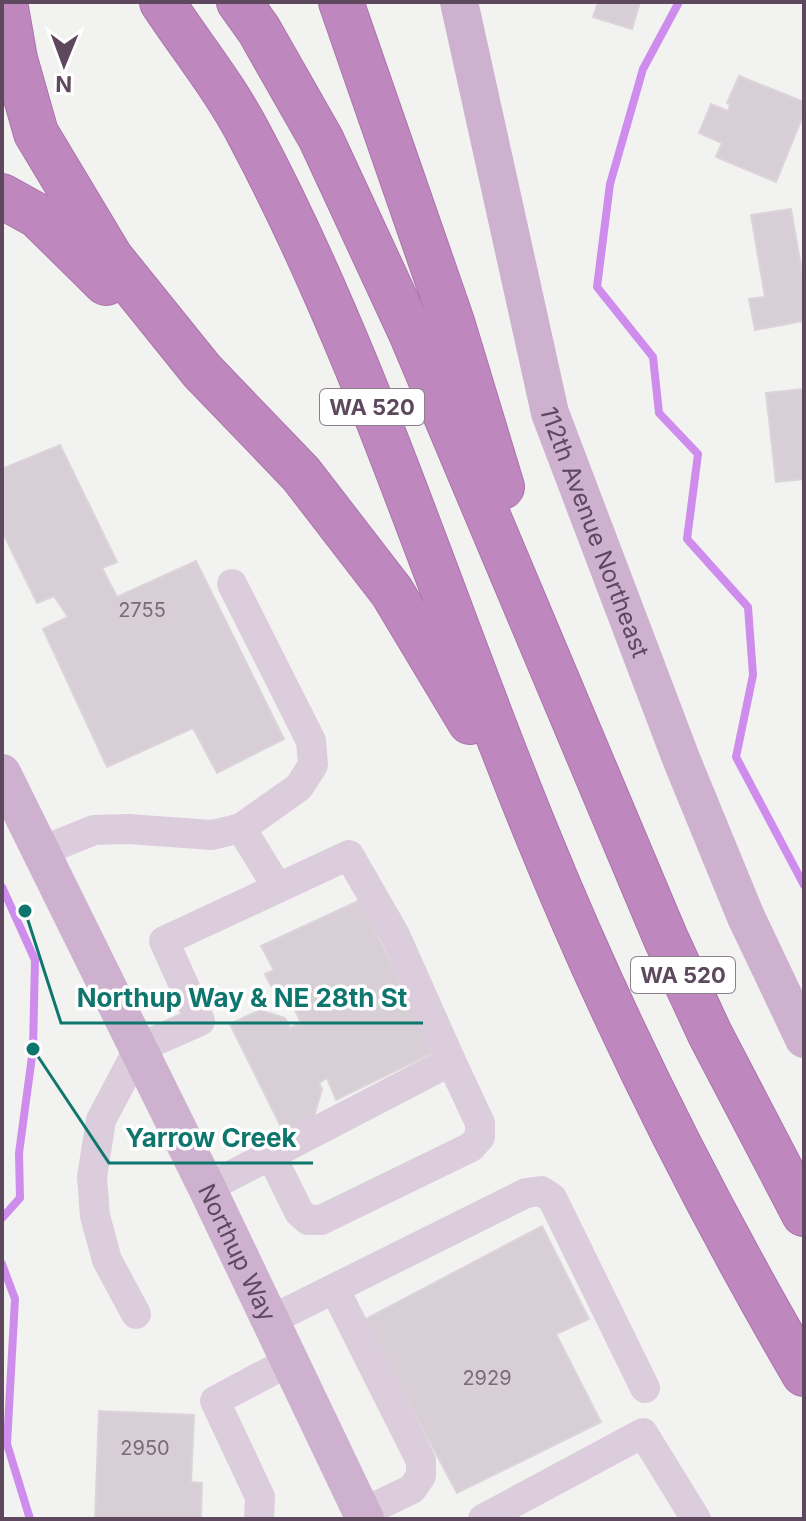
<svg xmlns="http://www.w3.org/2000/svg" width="806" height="1521" viewBox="0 0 806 1521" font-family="Inter,sans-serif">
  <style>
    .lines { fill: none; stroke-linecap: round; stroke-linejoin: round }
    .stream { stroke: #ce8ced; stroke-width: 8 }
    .building { fill: #d8cfd6; stroke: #dcd4da; stroke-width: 2 }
    .highway-casing { stroke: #ab73ab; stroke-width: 46 }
    .minor { stroke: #dccddd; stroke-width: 30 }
    .major { stroke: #ceb0cf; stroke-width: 38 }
    .highway { stroke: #be88bf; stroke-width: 44 }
    .labels { text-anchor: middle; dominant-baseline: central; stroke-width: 7; stroke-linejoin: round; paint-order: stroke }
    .number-label { font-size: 20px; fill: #7c6a7c }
    .shield { fill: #fff; stroke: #8e7f8e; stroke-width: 2 }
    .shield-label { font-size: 22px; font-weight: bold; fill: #5d485e }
    .street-label { font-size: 24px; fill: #5d485e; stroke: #fff }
    .leader { fill: none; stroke: #0f766e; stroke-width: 3 }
    .callout-dot { fill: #0f766e; stroke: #fff; stroke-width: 3 }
    .callout-label { font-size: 26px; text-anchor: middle; font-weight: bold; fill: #0f766e; stroke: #fff; stroke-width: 7; stroke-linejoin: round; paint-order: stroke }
  </style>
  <rect width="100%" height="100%" fill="#f2f3f0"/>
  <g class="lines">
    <g class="stream">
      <polyline points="679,2 643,69 610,184 597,287 653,357 659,413 698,454 687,539 748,607 753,675 736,757 804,885"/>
      <polyline points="2,887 35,960 33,1049 19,1153 20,1198 2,1218"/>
      <polyline points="2,1264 15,1299 7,1444 30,1519"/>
    </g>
  </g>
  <g class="building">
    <polygon points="598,2 640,2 632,29 593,17"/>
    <polygon points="739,76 804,102 804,113 776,182 716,157 722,143 699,133 711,104 728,111 730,105 727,103"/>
    <polygon points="791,209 804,283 804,321 755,330 749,299 765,297 751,215"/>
    <polygon points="804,389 804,479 776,482 766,393"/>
    <polygon points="60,445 117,562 102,568 117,597 196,561 284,739 217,773 193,728 107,767 43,629 68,617 54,596 37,603 2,531 2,469"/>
    <polygon points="360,900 434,1052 336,1100 327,1078 319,1083 322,1089 313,1120 284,1133 230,1024 260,1010 285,1018 290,1028 301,1023 285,988 271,986 265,974 274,970 261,946"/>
    <polygon points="542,1226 589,1319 556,1334 601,1422 457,1493 364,1320"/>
    <polygon points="99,1411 194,1415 191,1482 202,1483 201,1519 95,1519"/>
  </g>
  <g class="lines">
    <g class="highway-casing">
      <g id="highway">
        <polyline points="5,2 15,59 36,133 111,258 202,371 301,474 392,592 470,722"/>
        <path d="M162,2c29,44 64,87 88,134 117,220 192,467 287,698 76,187 165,365 267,540"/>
        <polyline points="239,2 259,30 321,139 411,333 666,939 710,1034 804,1214"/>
        <polyline points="341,2 452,322 502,487"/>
        <polyline points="2,196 38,216 106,283"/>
      </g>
    </g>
    <g class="minor">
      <polyline points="241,828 278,888"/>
      <polyline points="42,851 94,830 128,829 212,835 241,828 299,787 313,765 311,741 232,584"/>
      <polyline points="271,1155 299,1212 308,1220 321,1220 471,1147 480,1137 480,1123 451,1061"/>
      <polyline points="335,1290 421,1461 421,1476 412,1489 362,1513"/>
      <polyline points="136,1314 107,1260 95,1216 92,1177 101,1120 139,1048 200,1021 164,941 349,855 395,935 451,1061 207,1188"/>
      <polyline points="269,1321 526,1193 541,1191 552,1198 645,1388"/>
      <polyline points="259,1519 260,1497 215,1401 288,1362"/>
      <polyline points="483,1519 643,1433 696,1519"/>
    </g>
    <g class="major">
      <path id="s1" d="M459,2l91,411 132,348 64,156 58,122"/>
      <path id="s2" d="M2,773l205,415 158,331"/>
    </g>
    <use href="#highway" class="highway"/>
  </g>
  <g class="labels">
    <g class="number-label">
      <text x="142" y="610">2755</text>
      <text x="487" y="1378">2929</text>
      <text x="145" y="1448">2950</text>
    </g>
    <g class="shield">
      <rect x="320" y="389" width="104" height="36" rx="6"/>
      <rect x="631" y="957" width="104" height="36" rx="6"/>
    </g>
    <g class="shield-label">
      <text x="372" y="407">WA 520</text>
      <text x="683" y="975">WA 520</text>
    </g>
    <g class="street-label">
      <text stroke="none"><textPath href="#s1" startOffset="548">112th Avenue Northeast</textPath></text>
      <text stroke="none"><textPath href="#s2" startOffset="534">Northup Way</textPath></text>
    </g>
  </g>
  <path class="leader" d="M25 911L61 1023H423M33 1049L109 1163H313"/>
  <g class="callout-dot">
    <circle cx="25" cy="911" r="8"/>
    <circle cx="33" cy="1049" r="8"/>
  </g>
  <g class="callout-label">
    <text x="242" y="1007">Northup Way &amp; NE 28th St</text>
    <text x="211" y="1147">Yarrow Creek</text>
  </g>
  <rect width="806" height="1521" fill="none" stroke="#5d485e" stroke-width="8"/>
  <g transform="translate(64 64) rotate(181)" stroke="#ffffff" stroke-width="6" paint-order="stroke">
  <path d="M0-6L14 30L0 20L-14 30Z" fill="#5d485e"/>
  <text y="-12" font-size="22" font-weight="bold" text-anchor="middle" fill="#5d485e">N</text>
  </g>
</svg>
